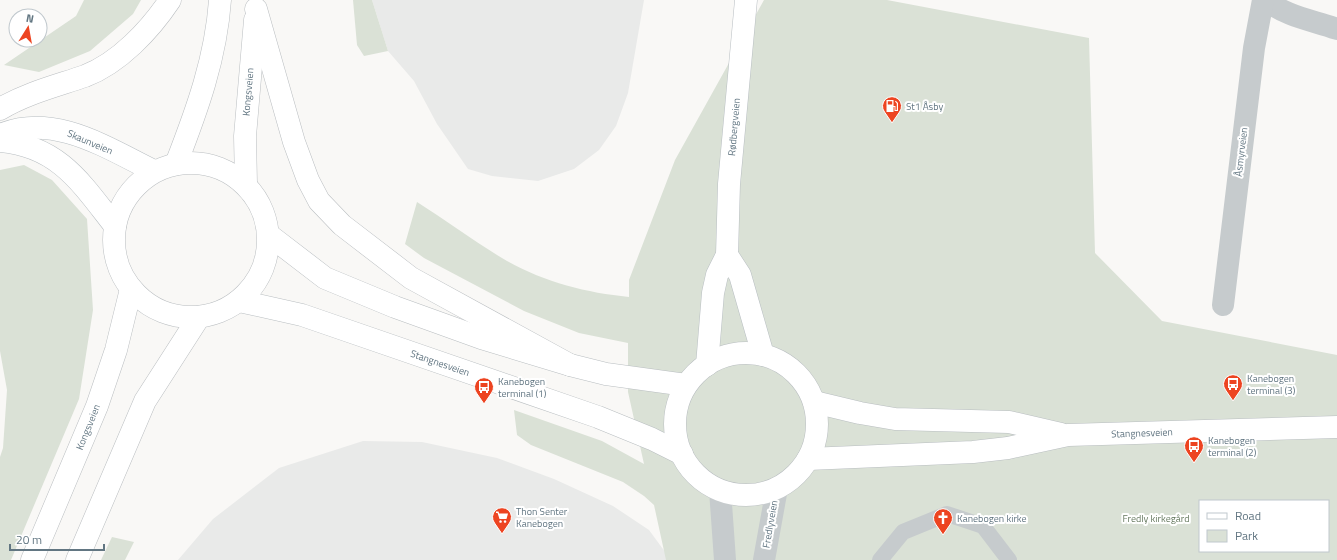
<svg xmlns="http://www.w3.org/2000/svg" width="1337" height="560" viewBox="0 0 1337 560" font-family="'Titillium Web',sans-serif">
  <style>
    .built { fill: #e9eae9 }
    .green { fill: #dae1d6; fill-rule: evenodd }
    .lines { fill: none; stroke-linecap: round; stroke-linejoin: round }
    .secondary-casing { stroke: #b8bec2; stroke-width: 23 }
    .primary-casing { stroke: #b9bec1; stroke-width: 23 }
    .highway-casing { stroke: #babec1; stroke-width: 23 }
    .lane { stroke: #c6cbcd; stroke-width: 16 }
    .street { stroke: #c6cbcd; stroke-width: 22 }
    .secondary { stroke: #fff; stroke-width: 22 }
    .primary { stroke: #fff; stroke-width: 22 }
    .highway { stroke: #fff; stroke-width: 22 }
    .labels { text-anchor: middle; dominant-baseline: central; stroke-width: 4; stroke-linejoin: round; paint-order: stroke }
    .street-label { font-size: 10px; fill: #627682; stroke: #fff }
    .poi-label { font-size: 10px; fill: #627682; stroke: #fff; text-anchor: start }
    .park-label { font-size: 10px; fill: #677a61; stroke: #fff }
  </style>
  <rect width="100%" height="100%" fill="#f9f8f6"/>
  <g class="built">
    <polygon points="372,0 644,0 628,93 616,126 599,150 574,169 538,181 492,176 468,169 437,124 414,81 388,51"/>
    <polygon points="363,441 422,442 497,458 554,479 613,506 649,530 671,560 178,560 213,519 279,468"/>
  </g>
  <g class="green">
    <polygon points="84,0 141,0 133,14 90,51 39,72 4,65 76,16"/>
    <polygon points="353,0 372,0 388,51 364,56 357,45"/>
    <path d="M764,0h123l202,38 6,215 67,68 175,34v205h-671l-12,-55 -10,-9 -21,-14 -92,-37 -14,-10 -3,-25 88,31 42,23 -16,-72v-49l-49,-10 -55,-22 -100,-53 -19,-14 12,-42c30,19 59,41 90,59 37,21 80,32 122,36v-17l46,-120zM1200,501h128v50h-128z"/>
    <polygon points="24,165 52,180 87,219 93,310 79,399 11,560 0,560 0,457 3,448 7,390 0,351 0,170"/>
    <polygon points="112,537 134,542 125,560 101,560"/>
  </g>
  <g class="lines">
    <g class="secondary-casing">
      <g id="secondary">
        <path d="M0,135c53,-23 107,13 154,36"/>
        <path d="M0,141c59,5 82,43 115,85"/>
        <polyline points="727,255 740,275 763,355"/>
        <polyline points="707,365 713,293 717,275 727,255 729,184 746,0"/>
      </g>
    </g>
    <g class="primary-casing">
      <g id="primary">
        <polyline points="269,235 325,278 395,307 481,338 570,365 606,374 686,385"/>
        <polyline points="239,301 302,315 598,417 652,439 682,454"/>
        <circle cx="746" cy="424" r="71"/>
        <polyline points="814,402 860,413 895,419 1009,422 1061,434"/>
        <polyline points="808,459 973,452 1008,448 1068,435 1337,427"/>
      </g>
    </g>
    <g class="highway-casing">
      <g id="highway">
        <polyline points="256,9 294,142 308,180 319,201 342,225 411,278 570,365"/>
        <path d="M0,109c27,-16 56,-23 85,-33 34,-13 65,-46 85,-76"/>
        <circle cx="191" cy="240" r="77"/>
        <path d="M176,164c21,-54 40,-106 44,-164"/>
        <polyline points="246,184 245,136 255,20"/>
        <polyline points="32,560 97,406 116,350 131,289"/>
        <polyline points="77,560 145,401 199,317"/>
      </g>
    </g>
    <polyline class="lane" points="880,560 903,532 947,514 983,526 1009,560"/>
    <g class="street">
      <path d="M1266,0c21,17 46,20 71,29"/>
      <polyline points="1223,305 1254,48 1263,0"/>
      <polyline points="720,490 725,560"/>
      <polyline points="764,560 777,488"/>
    </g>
    <use href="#secondary" class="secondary"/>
    <use href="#primary" class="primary"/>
    <use href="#highway" class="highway"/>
  </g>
  <defs>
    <g id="fuel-pin" transform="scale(1)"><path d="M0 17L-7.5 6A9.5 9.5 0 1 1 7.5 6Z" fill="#ed4421" stroke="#fff"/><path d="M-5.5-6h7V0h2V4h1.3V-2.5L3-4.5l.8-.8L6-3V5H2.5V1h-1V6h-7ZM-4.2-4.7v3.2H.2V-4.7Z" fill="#fff"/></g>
    <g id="bus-pin" transform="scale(1)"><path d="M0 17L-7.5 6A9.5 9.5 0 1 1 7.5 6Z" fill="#ed4421" stroke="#fff"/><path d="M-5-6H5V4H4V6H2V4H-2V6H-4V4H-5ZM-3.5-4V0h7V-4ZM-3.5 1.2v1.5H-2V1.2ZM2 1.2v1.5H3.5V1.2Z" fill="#fff"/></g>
    <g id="supermarket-pin" transform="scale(1)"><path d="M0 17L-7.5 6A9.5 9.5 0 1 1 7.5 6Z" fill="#ed4421" stroke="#fff"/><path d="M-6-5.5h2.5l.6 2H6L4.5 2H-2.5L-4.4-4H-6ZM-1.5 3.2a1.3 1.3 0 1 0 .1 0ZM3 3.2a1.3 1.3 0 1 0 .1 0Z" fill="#fff"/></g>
    <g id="church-pin" transform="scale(1)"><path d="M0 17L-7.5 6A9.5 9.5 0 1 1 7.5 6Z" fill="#ed4421" stroke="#fff"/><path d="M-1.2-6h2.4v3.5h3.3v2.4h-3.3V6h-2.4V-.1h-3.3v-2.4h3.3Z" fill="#fff"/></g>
  </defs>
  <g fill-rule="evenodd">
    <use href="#fuel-pin" x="892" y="106"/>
    <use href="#bus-pin" x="1233" y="384"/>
    <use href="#bus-pin" x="484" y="387"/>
    <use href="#bus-pin" x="1194" y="446"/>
    <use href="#supermarket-pin" x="502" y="517"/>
    <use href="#church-pin" x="943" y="518"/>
  </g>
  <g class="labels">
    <g class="street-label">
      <text transform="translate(248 92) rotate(-85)">Kongsveien</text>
      <text transform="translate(734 127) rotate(-85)">Rødbergveien</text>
      <text transform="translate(90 142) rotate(23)">Skaunveien</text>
      <text transform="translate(1241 152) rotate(-83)">Åsmyrveien</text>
      <text transform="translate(440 363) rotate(19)">Stangnesveien</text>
      <text transform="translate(88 427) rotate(-68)">Kongsveien</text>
      <text transform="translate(1142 433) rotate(-2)">Stangnesveien</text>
      <text transform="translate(770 524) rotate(-80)">Fredlyveien</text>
    </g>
    <g class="poi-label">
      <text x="906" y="106">St1 Åsby</text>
      <text x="1247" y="378">Kanebogen<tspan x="1247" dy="12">terminal (3)</tspan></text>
      <text x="498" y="381">Kanebogen<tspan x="498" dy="12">terminal (1)</tspan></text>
      <text x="1208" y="440">Kanebogen<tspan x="1208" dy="12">terminal (2)</tspan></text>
      <text x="516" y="511">Thon Senter<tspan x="516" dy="12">Kanebogen</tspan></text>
      <text x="957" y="518">Kanebogen kirke</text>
    </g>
    <g class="park-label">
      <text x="1156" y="518">Fredly kirkegård</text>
    </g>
  </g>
  <rect x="1199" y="500" width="130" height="52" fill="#ffffff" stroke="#c0c8cd"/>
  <rect x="1207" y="513" width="20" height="6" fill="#ffffff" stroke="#c0c8cd"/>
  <text x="1235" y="520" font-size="12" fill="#627682">Road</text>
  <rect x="1207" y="530" width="20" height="12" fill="#dae1d6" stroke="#c0c8cd"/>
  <text x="1235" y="540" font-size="12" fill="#627682">Park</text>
  <g transform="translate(28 28) rotate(11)"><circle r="19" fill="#ffffff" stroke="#c0c8cd"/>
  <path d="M0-3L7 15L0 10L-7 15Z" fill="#ed4421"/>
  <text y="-6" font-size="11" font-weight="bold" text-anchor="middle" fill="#627682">N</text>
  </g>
  <path d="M10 544v6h94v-6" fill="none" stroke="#627682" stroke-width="2"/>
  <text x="16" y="544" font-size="12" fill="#627682" stroke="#ffffff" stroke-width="3" paint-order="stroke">20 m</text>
</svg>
